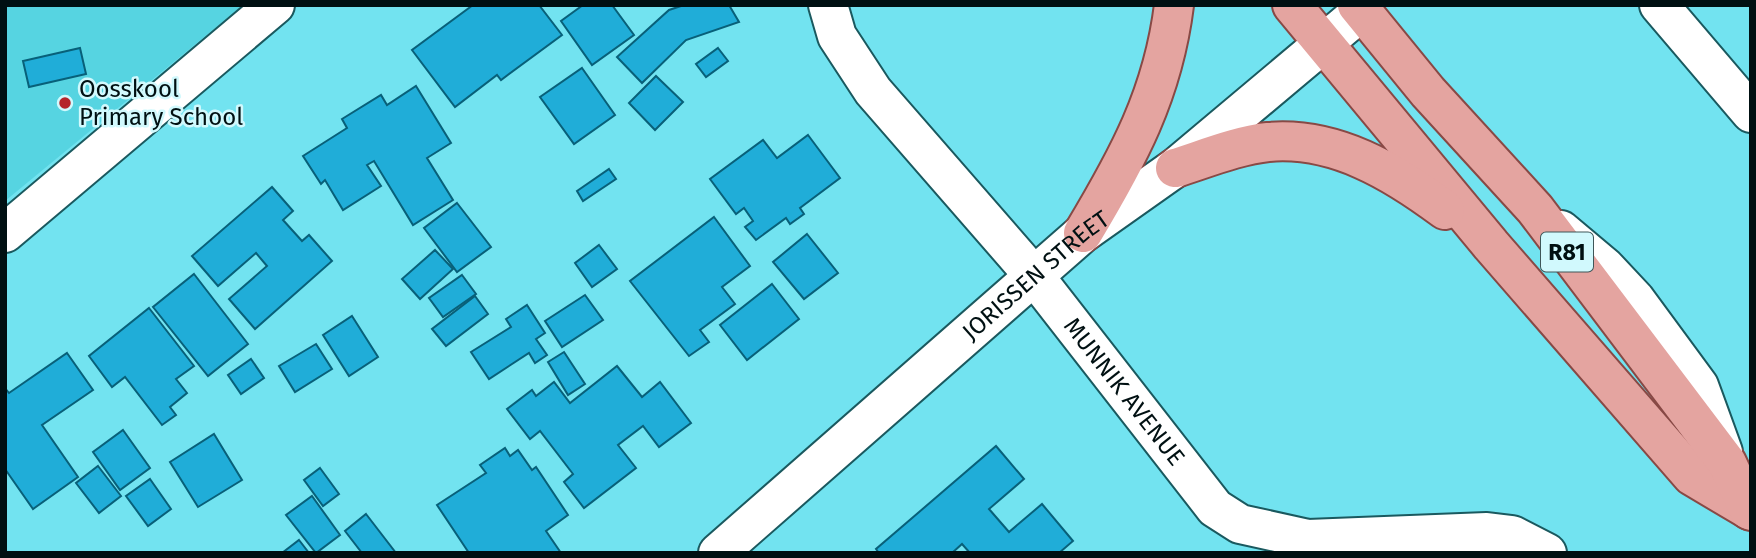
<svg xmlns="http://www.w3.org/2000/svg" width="1756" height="558" viewBox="0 0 1756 558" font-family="'Fira Sans',sans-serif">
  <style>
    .built { fill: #56d4e1 }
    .building { fill: #20add8; stroke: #086079; stroke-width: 2 }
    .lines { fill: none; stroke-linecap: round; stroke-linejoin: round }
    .minor-casing { stroke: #1a595f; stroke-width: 42 }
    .major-casing { stroke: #884945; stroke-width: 42 }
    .minor { stroke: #fff; stroke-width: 38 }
    .major { stroke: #e4a4a0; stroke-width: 38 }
    .poi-dot { fill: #b5242a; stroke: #d1f9fd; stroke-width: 2.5 }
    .labels { text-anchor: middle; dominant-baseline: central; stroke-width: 5; stroke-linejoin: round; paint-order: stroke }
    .shield { fill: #d1f9fd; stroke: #3f5658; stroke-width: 2 }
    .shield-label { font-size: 23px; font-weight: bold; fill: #001012 }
    .poi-label { font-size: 24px; fill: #001012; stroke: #d1f9fd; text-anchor: start }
    .street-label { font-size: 24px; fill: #001012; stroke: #d1f9fd }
  </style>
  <rect width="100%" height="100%" fill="#72e3f0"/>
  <polygon class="built" points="5,5 243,5 5,201"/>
  <g class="building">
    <polygon points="473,5 539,5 562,35 501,80 497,75 455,107 412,50"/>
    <polygon points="583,5 612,5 634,35 592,65 561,21"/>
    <polygon points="684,5 729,5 739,22 686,40 642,83 617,57 669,10"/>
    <polygon points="80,48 86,74 29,87 23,61"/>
    <polygon points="718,48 728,61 706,77 696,64"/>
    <polygon points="582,68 615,115 574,144 540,97"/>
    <polygon points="656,76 683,102 655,130 629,103"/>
    <polygon points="416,86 451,143 427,158 453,200 413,225 374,161 367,165 381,186 343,210 325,180 321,184 303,156 347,128 342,119 381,95 387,105"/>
    <polygon points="808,135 840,178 800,208 804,214 790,224 786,218 756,240 745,227 753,221 744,208 736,214 710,179 763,140 777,158"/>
    <polygon points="609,169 616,179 583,201 577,191"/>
    <polygon points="272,187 293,211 283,220 302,241 309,235 332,261 255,329 229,299 267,266 256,253 218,286 192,256"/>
    <polygon points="457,203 491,247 457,272 424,228"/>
    <polygon points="714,217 750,266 722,287 735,304 700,330 709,342 689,356 630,281"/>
    <polygon points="807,234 838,273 804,299 773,262"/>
    <polygon points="599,245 617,269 592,287 575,263"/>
    <polygon points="435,250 453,269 420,299 402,279"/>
    <polygon points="194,274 248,344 208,376 153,307"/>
    <polygon points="462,275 476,294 443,317 429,298"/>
    <polygon points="772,284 799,319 747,360 720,325"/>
    <polygon points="585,295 603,320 562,347 545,321"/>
    <polygon points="475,296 488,314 446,346 432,329"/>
    <polygon points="527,305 545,333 536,339 547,355 535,363 529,353 489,379 471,352 511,327 506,319"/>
    <polygon points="149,308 194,366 176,379 187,393 170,407 176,415 162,425 125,377 112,387 89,356"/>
    <polygon points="352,316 378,357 349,376 323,335"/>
    <polygon points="316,344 332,369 295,392 279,366"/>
    <polygon points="564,352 585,384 568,395 548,362"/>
    <polygon points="67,353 93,390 42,425 78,477 33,509 5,469 5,388 9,393"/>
    <polygon points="251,359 264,378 241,394 228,375"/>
    <polygon points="617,366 642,397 660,382 691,423 659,447 643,426 618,445 636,468 584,508 564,482 573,474 540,431 530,439 507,409 532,390 536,396 554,382 570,403"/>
    <polygon points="123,430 150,468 120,490 93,452"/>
    <polygon points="214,434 242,480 198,507 170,462"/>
    <polygon points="996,446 1024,479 989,509 1009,532 1042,504 1073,541 1059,553 970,553 962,544 952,553 879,553 876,549"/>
    <polygon points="505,448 510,456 518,450 532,470 536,467 568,515 546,531 561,553 469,553 437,505 486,473 480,465"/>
    <polygon points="98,466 121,496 99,513 76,483"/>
    <polygon points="320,468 339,494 323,506 304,480"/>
    <polygon points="150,479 171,509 148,526 126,496"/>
    <polygon points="312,496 340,535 316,553 286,515"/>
    <polygon points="366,514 396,553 362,553 345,531"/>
    <polygon points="299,540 309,553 282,553"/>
  </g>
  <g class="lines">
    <g class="minor-casing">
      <g id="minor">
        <path id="s1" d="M828,5l9,31 36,55 162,186 180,231 25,16 68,15 179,-7 25,3 35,18"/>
        <polyline points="1659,5 1751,113"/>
        <polyline points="1561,230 1605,267 1635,299 1699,386 1723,452"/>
        <polyline points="5,233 275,5"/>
        <path id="s2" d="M718,553l365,-320 92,-65 187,-157"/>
      </g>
    </g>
    <g class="major-casing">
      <g id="major">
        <polyline points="1292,5 1491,245 1692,476 1751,511"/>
        <polyline points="1357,5 1428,92 1535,209 1727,463 1749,510"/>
        <path d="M1175,168c29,-9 63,-23 93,-26 67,-6 126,30 177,68"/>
        <path d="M1083,233c45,-75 80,-139 91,-228"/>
      </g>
    </g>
    <use href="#minor" class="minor"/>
    <use href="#major" class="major"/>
  </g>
  <circle class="poi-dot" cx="65" cy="103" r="7"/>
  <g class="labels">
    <rect class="shield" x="1541" y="232.5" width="52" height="39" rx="5"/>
    <g class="shield-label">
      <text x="1567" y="252">R81</text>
    </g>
    <g class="poi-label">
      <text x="79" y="89">Oosskool<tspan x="79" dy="28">Primary School</tspan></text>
    </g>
    <g class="street-label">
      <text stroke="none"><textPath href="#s2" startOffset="422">JORISSEN STREET</textPath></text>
      <text stroke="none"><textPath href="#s1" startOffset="490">MUNNIK AVENUE</textPath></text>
    </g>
  </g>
  <rect width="1756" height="558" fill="none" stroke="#001012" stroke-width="14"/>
</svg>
